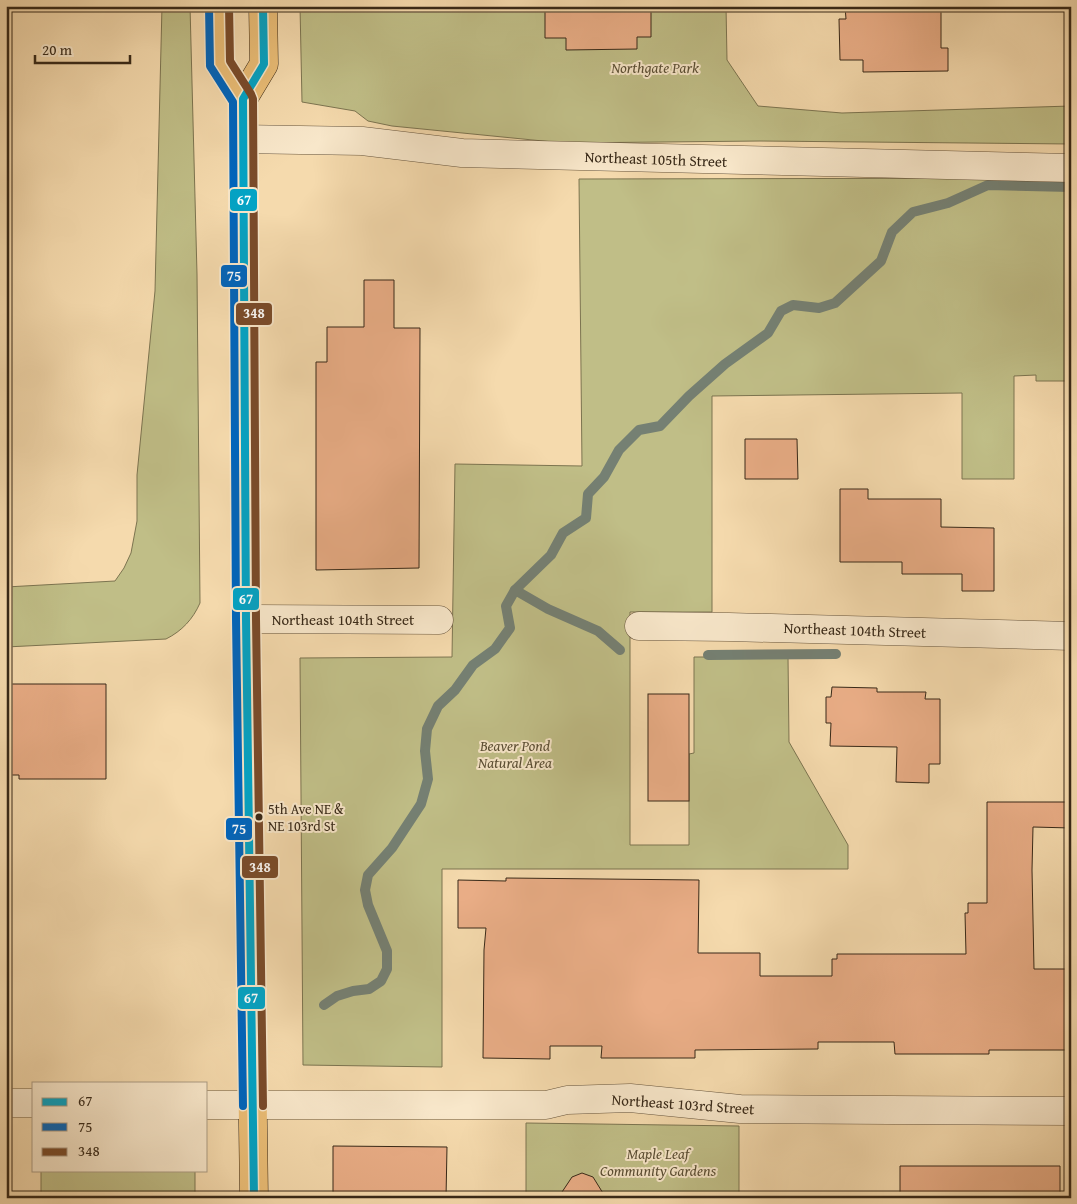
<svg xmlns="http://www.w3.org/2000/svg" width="1077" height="1204" viewBox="0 0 1077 1204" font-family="'Gentium Book Plus',serif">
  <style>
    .green { fill: #c0be87; stroke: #7c7450 }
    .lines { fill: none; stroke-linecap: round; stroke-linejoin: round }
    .stream { stroke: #758073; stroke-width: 10 }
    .building { fill: #e9ad86; stroke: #382918 }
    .minor-casing { stroke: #67553d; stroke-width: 29 }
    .major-casing { stroke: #382918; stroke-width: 29 }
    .minor { stroke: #f8e7ca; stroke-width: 28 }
    .major { stroke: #eabd76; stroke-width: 28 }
    .bus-1-casing { stroke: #f8e7ca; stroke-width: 11 }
    .bus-2-casing { stroke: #f8e7ca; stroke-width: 11 }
    .bus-3-casing { stroke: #f8e7ca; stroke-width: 11 }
    .bus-1 { stroke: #03a3c5; stroke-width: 8 }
    .bus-2 { stroke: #0065bd; stroke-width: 8 }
    .bus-3 { stroke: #7a4b2a; stroke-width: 8 }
    .bus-dot { fill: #382918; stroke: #f8e7ca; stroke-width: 2 }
    .labels { text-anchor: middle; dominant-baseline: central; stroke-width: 4; stroke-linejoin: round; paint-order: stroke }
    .bus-label { font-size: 14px; fill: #382918; stroke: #f8e7ca; text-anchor: start }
    .park-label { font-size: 15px; font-style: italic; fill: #5a4e34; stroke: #f8e7ca }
    .street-label { font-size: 15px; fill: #382918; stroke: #f8e7ca }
    .line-badge { stroke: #f8e7ca; stroke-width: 2 }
    .badge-label { font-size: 14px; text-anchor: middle; font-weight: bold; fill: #fff }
  </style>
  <rect width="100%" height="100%" fill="#f5daad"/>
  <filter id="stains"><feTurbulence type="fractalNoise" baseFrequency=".004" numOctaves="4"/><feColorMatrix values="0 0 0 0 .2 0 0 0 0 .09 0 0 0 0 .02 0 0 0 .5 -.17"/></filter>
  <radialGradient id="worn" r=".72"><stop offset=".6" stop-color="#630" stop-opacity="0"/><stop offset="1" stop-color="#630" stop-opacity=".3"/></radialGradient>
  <g class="green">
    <path d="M162,6h28l7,268 3,329c-7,16 -18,28 -34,36l-160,8v-60l109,-6 9,-13 7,-15 6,-32v-46l18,-184z"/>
    <polygon points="300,6 726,6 727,60 758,106 842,113 1071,106 1071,144 760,141 563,143 392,126 368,121 355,111 302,102"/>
    <polygon points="1071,178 1071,381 1036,381 1036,375 1014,376 1014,479 962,479 962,393 712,396 712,612 630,612 630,845 689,845 689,754 694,753 694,657 788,657 789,742 848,845 848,869 442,869 442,1067 303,1065 300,658 452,657 455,464 582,466 579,179"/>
    <polygon points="526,1123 739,1126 739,1198 526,1198"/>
    <rect x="41" y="1170" width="154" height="28"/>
  </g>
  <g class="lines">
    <g class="stream">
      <polyline points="515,590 548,609 598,631 620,650"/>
      <polyline points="708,655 836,654"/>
      <polyline points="324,1005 337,996 353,991 369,989 381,981 387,969 387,951 368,905 365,890 368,875 392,848 421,804 428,779 425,751 427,729 438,706 455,690 473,665 495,649 510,628 506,606 515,590 551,555 563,533 586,518 588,494 604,477 619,450 639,430 660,426 689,396 725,364 768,333 781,311 793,305 819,308 835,303 881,261 892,232 913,212 948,203 988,185 1071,187"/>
    </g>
  </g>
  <g class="building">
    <polygon points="545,6 651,6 651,37 637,37 637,49 566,50 566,38 545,38"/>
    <polygon points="845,6 941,6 941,48 948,48 948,71 863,72 863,60 840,60 839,19 846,19"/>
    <polygon points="364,280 394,280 394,328 420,328 419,568 316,570 316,362 327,362 327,327 364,327"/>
    <polygon points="745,439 797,439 798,479 745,479"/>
    <polygon points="840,489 868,489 868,499 941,499 941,527 994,528 994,591 962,591 962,574 902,574 902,562 840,562"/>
    <polygon points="6,684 106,684 106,779 19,779 19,775 6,775"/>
    <polygon points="832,687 877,688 877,692 926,692 925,699 940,699 940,764 929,764 929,783 896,782 897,747 830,746 831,723 826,723 826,697 831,697"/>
    <rect x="648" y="694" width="41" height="107"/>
    <polygon points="987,802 1071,802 1071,828 1033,827 1032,870 1034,969 1071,969 1071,1050 989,1050 989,1054 895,1054 894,1042 818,1042 818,1049 695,1050 695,1058 601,1058 602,1046 550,1046 550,1059 483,1058 484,950 486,928 458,928 458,880 506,881 506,878 699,880 698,953 760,953 760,976 832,976 832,959 837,959 837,954 966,954 965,913 968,913 968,903 987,903"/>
    <polygon points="333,1146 447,1147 446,1198 333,1198"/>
    <polygon points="900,1166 1060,1166 1060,1198 906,1198 906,1196 900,1196"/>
    <polygon points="582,1173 593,1177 606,1198 558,1198 572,1177"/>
  </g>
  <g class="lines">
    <g class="minor-casing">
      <g id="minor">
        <polyline points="243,139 362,141 462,153 1071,168"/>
        <polyline points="246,619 439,620"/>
        <polyline points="639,626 729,627 1071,636"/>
        <polyline points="6,1103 34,1103"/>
        <polyline points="206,1105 546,1105 567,1100 630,1098 740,1109 1071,1111"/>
      </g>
    </g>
    <g class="major-casing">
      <g id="major">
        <polyline points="219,6 220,64 243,99"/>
        <polyline points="254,1198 246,619 243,99 264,64 263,6"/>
      </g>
    </g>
    <use href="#minor" class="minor"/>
    <use href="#major" class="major"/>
    <g class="bus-1-casing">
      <polyline id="bus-1" points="254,1198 246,619 243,99 264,64 263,6"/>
    </g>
    <g class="bus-2-casing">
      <polyline id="bus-2" points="209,6 210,66 233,102 236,619 243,1106"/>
    </g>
    <g class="bus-3-casing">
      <polyline id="bus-3" points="229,6 230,61 251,94 253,99 256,619 263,1106"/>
    </g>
    <use href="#bus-1" class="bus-1"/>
    <use href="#bus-2" class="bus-2"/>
    <use href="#bus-3" class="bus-3"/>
  </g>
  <circle class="bus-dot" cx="259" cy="817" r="4.5"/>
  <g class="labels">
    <g class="bus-label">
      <text x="268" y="809">5th Ave NE &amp;<tspan x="268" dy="17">NE 103rd St</tspan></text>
    </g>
    <g class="park-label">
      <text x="655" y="67">Northgate Park</text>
      <text x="515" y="745">Beaver Pond<tspan x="515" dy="17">Natural Area</tspan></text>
      <text x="658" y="1153">Maple Leaf<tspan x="658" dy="17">Community Gardens</tspan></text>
    </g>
    <g class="street-label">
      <text transform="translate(656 159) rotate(2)">Northeast 105th Street</text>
      <text x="343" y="619">Northeast 104th Street</text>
      <text transform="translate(855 630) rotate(2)">Northeast 104th Street</text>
      <text transform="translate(683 1104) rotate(4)">Northeast 103rd Street</text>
    </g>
  </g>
  <g class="line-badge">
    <rect x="229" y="188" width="29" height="24" rx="5" fill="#03a3c5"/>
    <rect x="220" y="264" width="28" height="24" rx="5" fill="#0065bd"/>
    <rect x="235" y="302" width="38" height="24" rx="5" fill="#7a4b2a"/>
    <rect x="232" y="587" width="28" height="24" rx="5" fill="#03a3c5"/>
    <rect x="225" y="817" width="28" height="24" rx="5" fill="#0065bd"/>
    <rect x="241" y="855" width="38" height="24" rx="5" fill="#7a4b2a"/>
    <rect x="237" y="986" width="29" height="24" rx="5" fill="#03a3c5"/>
  </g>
  <g class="badge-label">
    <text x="244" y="205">67</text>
    <text x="234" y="281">75</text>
    <text x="254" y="318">348</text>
    <text x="246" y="604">67</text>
    <text x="239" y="834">75</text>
    <text x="260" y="872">348</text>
    <text x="251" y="1003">67</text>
  </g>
  <rect width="1077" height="1204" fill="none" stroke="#f5daad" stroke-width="25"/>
  <rect x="8" y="8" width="1062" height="1189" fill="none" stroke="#382918" stroke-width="2.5"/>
  <rect x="12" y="12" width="1052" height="1179" fill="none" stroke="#382918"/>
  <rect x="32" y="1082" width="175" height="90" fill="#f8e7ca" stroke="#ab9b83"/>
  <rect x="42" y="1098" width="25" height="8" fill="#03a3c5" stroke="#ab9b83"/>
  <text x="78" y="1106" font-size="15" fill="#382918">67</text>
  <rect x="42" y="1123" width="25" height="8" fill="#0065bd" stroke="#ab9b83"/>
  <text x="78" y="1132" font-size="15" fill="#382918">75</text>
  <rect x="42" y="1148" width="25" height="8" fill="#7a4b2a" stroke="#ab9b83"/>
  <text x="78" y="1156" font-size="15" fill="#382918">348</text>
  <path d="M35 55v8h95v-8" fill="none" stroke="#382918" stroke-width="2.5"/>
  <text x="42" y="55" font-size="15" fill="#382918" stroke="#f8e7ca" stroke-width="4" paint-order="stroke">20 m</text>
  <rect width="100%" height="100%" filter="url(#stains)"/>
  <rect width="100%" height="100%" fill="url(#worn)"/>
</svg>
